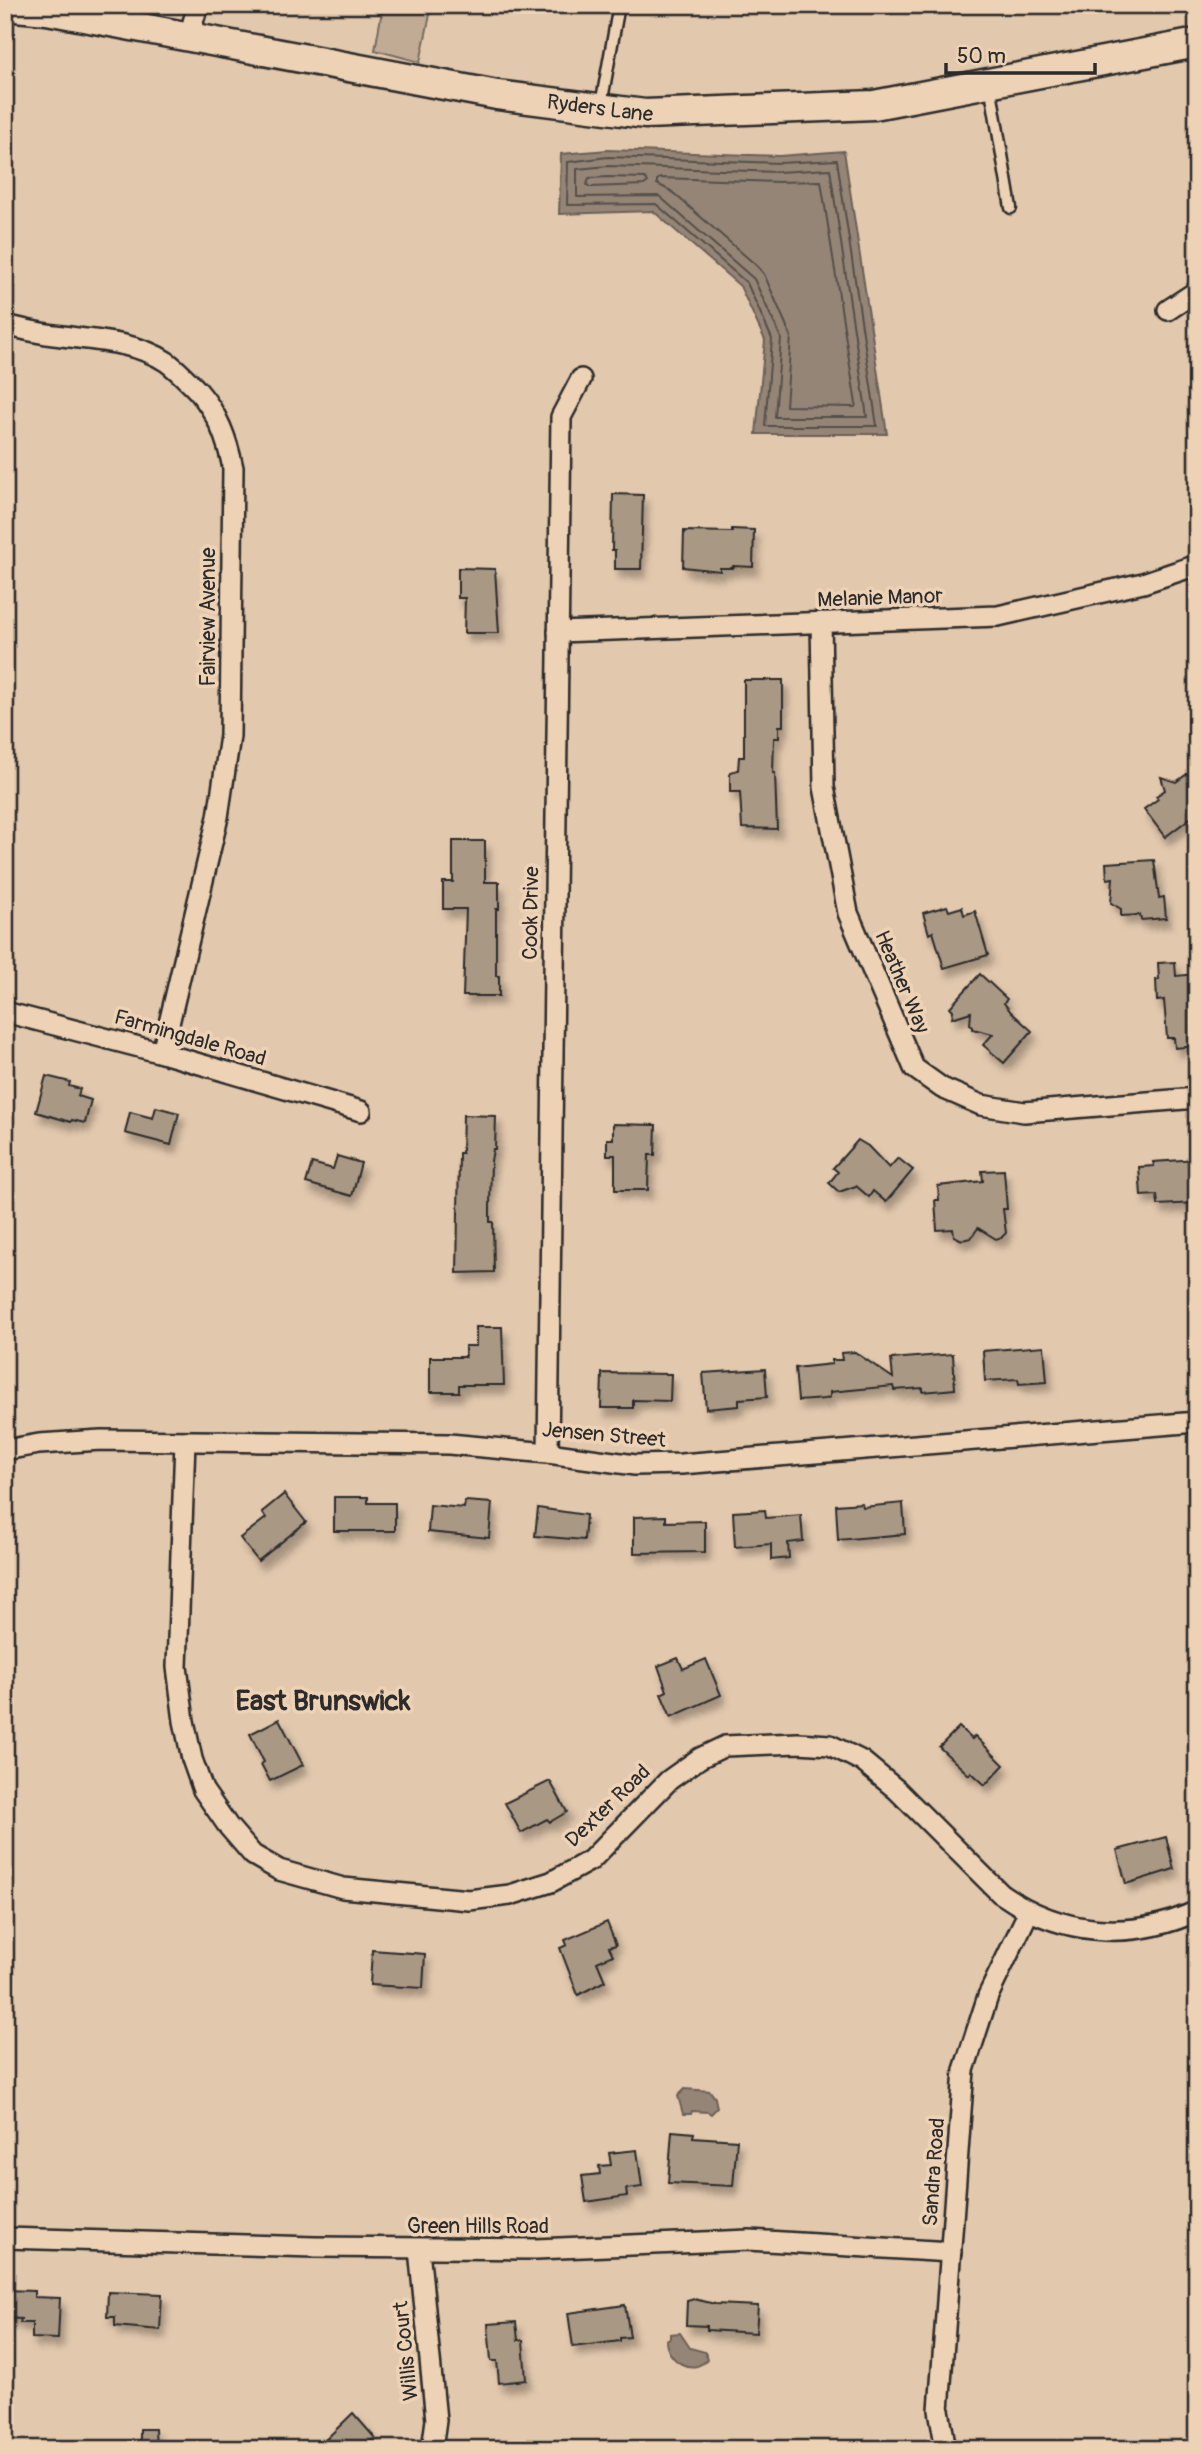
<svg xmlns="http://www.w3.org/2000/svg" width="1202" height="2454" viewBox="0 0 1202 2454" font-family="Pangolin,sans-serif">
  <style>
    .green { fill: #c1ab95; stroke: #766b60; stroke-width: 2 }
    .water { fill: #958576; stroke: #6b6158; stroke-width: 2 }
    .lines { fill: none; stroke-linecap: round; stroke-linejoin: round }
    .shore { stroke: #554f49; stroke-width: 2 }
    .building { fill: #a99884; stroke: #2b2b2b; stroke-width: 2; filter: url(#shadow) }
    .lane-casing { stroke: #2b2b2b; stroke-width: 15 }
    .street-casing { stroke: #2b2b2b; stroke-width: 24 }
    .secondary-casing { stroke: #2b2b2b; stroke-width: 33 }
    .lane { stroke: #eed2b5; stroke-width: 10 }
    .street { stroke: #eed2b5; stroke-width: 19 }
    .secondary { stroke: #eed2b5; stroke-width: 28 }
    .labels { text-anchor: middle; dominant-baseline: central; stroke-width: 7; stroke-linejoin: round; paint-order: stroke }
    .street-label { font-size: 21px; fill: #2b2b2b; stroke: #eed2b5 }
    .district-label { font-size: 28px; font-weight: bold; fill: #2b2b2b; stroke: #eed2b5 }
  </style>
  <defs>
    <filter id="shadow"><feDropShadow dx="4.5" dy="8" stdDeviation="3.5" flood-color="#0004"/></filter>
  </defs>
  <rect width="100%" height="100%" fill="#e2c8ad"/>
  <filter id="ink" filterUnits="userSpaceOnUse"><feTurbulence type="fractalNoise" baseFrequency=".0143" numOctaves="2"/><feDisplacementMap in="SourceGraphic" scale="14" xChannelSelector="R" yChannelSelector="G"/><feConvolveMatrix kernelMatrix="1 2 1 2 8 2 1 2 1" color-interpolation-filters="sRGB"/></filter>
  <g filter="url(#ink)">
    <polygon class="green" points="383,5 432,5 420,62 375,50"/>
    <g class="water">
      <polygon points="608,150 779,156 844,151 887,434 756,434 765,340 740,286 653,211 559,214 561,154"/>
      <polygon points="685,2089 710,2091 715,2098 717,2108 711,2114 708,2112 692,2111 691,2114 683,2114 678,2096"/>
      <path d="M680,2333l10,15 15,4 2,7c-14,18 -41,1 -41,-19l4,-2v-4z"/>
    </g>
    <g class="lines">
      <g class="shore">
        <polygon points="608,157 779,163 837,160 877,426 765,426 772,339 747,283 656,204 567,205 568,162"/>
        <polygon points="608,166 778,172 830,169 867,417 775,417 781,338 754,279 659,196 577,197 577,169"/>
        <polygon points="608,177 645,178 648,182 644,185 590,187 587,185 589,178"/>
        <polygon points="660,178 778,182 821,181 856,404 855,407 786,406 791,336 764,274 757,266 671,191 657,184 657,180"/>
      </g>
    </g>
    <g class="building">
      <polygon points="613,494 643,495 641,569 615,569 615,550 612,550"/>
      <polygon points="732,529 754,530 753,567 733,566 733,568 720,568 720,571 683,567 684,531 732,532"/>
      <polygon points="458,568 495,569 499,633 464,633 465,598 458,598"/>
      <polygon points="744,680 783,680 783,726 779,726 779,738 774,738 773,773 775,773 777,829 742,828 740,792 730,792 730,772 738,770 739,757 744,757"/>
      <polygon points="1187,774 1197,787 1197,813 1165,837 1144,809 1158,799 1156,796 1165,790 1161,777 1176,782"/>
      <polygon points="453,841 485,841 485,882 499,882 499,909 496,909 496,976 499,976 499,996 463,996 466,909 443,909 443,882 453,882"/>
      <polygon points="1154,860 1159,898 1164,897 1166,918 1141,920 1140,915 1121,916 1121,909 1111,903 1113,878 1107,879 1106,863"/>
      <polygon points="947,906 949,911 962,907 964,915 975,911 988,955 944,968 933,932 929,934 923,913"/>
      <polygon points="1175,962 1176,976 1197,974 1197,1046 1175,1048 1174,1038 1167,1038 1164,1000 1157,1001 1156,980 1159,980 1158,963"/>
      <polygon points="980,974 1007,999 1004,1003 1011,1012 1032,1031 1004,1063 983,1045 993,1034 973,1029 973,1027 970,1025 971,1012 952,1018 953,1010 950,1007"/>
      <polygon points="46,1076 70,1082 69,1086 80,1089 78,1096 91,1100 85,1123 72,1120 71,1122 36,1112"/>
      <polygon points="156,1107 179,1113 171,1145 125,1133 130,1112 153,1118"/>
      <polygon points="463,1115 496,1116 495,1149 493,1149 491,1161 490,1208 490,1222 493,1222 494,1272 457,1273 459,1153 462,1153"/>
      <polygon points="613,1124 656,1125 655,1155 649,1155 648,1190 615,1190 615,1155 607,1155 607,1139 613,1139"/>
      <polygon points="858,1140 868,1146 889,1168 898,1158 913,1170 886,1202 873,1191 869,1197 856,1186 839,1192 829,1183 838,1172 833,1168"/>
      <polygon points="337,1156 361,1163 352,1196 306,1183 312,1163 333,1169"/>
      <polygon points="1197,1159 1197,1203 1158,1205 1157,1195 1141,1196 1139,1167 1154,1166 1153,1162"/>
      <polygon points="1004,1170 1007,1209 1003,1209 1006,1233 1002,1237 996,1239 978,1228 971,1238 962,1240 954,1236 953,1229 937,1230 935,1200 939,1200 938,1186 983,1181 982,1171"/>
      <polygon points="476,1327 502,1327 504,1385 459,1385 459,1392 430,1392 430,1357 465,1357 465,1346 476,1346"/>
      <polygon points="1044,1346 1047,1382 1019,1384 1018,1379 985,1381 983,1351"/>
      <polygon points="855,1352 893,1378 891,1359 953,1354 955,1389 923,1392 923,1388 894,1390 893,1386 830,1392 830,1397 825,1399 798,1401 795,1368 832,1364 832,1360 842,1360 841,1353"/>
      <polygon points="765,1369 767,1397 739,1399 739,1406 706,1409 703,1373"/>
      <polygon points="602,1373 671,1374 670,1401 633,1400 633,1408 601,1408"/>
      <polygon points="284,1494 306,1522 258,1561 240,1538 266,1518 262,1512"/>
      <polygon points="334,1497 368,1497 368,1503 395,1503 395,1531 334,1531"/>
      <polygon points="465,1501 492,1503 489,1538 428,1532 430,1505 464,1508"/>
      <polygon points="862,1503 863,1507 903,1503 905,1534 838,1540 836,1505"/>
      <polygon points="538,1508 586,1515 584,1540 535,1536"/>
      <polygon points="765,1510 766,1518 801,1515 803,1541 788,1543 789,1558 771,1560 771,1544 735,1547 733,1512"/>
      <polygon points="666,1516 666,1522 705,1521 705,1552 634,1553 634,1517"/>
      <polygon points="678,1658 683,1669 706,1659 721,1695 671,1717 661,1694 667,1691 658,1666"/>
      <polygon points="279,1719 303,1765 270,1781 261,1764 264,1762 250,1734"/>
      <polygon points="959,1727 972,1739 975,1736 1004,1765 985,1785 971,1772 969,1775 939,1747"/>
      <polygon points="550,1781 567,1812 550,1822 547,1819 521,1833 505,1803"/>
      <polygon points="1166,1837 1174,1869 1126,1884 1117,1850"/>
      <polygon points="607,1922 616,1945 609,1947 613,1955 597,1962 605,1981 578,1995 560,1948 567,1945 565,1940"/>
      <polygon points="372,1950 425,1954 423,1988 370,1985"/>
      <polygon points="672,2131 694,2133 693,2137 737,2140 733,2186 668,2183"/>
      <polygon points="637,2150 642,2187 626,2189 627,2196 586,2202 582,2176 600,2174 599,2166 611,2165 609,2153"/>
      <polygon points="5,2290 34,2291 34,2297 60,2298 58,2339 32,2338 32,2323 20,2323 21,2319 5,2318"/>
      <polygon points="108,2292 162,2294 160,2330 115,2326 115,2317 107,2317"/>
      <polygon points="694,2299 715,2304 758,2306 756,2333 707,2330 707,2326 686,2325 687,2301"/>
      <polygon points="625,2305 630,2337 620,2338 620,2341 573,2347 568,2313"/>
      <polygon points="516,2322 518,2340 523,2340 526,2380 499,2383 497,2361 491,2361 488,2324"/>
      <polygon points="353,2413 375,2438 363,2449 316,2449"/>
      <polygon points="140,2429 155,2429 156,2449 140,2449"/>
    </g>
    <g class="lines">
      <g class="lane-casing">
        <g id="lane">
          <polyline points="990,84 1011,208"/>
          <polyline points="601,105 619,5"/>
        </g>
      </g>
      <g class="street-casing">
        <g id="street">
          <polyline points="189,36 198,5"/>
          <polyline points="1168,310 1197,291"/>
          <path d="M5,325c14,3 28,7 42,9 38,6 87,6 120,28 11,8 21,19 31,29 20,23 29,48 35,77l-3,268 -12,81 -56,236"/>
          <polyline points="821,622 824,787 848,913 914,1068 942,1088 981,1105 1024,1112 1197,1098"/>
          <polyline points="558,632 998,616 1143,583 1197,565"/>
          <polyline points="5,1012 162,1053 361,1111"/>
          <path d="M185,1441l-8,226 7,54 8,38 11,31 25,36 25,29 26,15 64,18 126,12 41,-5 41,-13 40,-22 78,-80 31,-22 25,-12 73,-3 32,2 32,16 35,29 103,103c60,42 130,49 197,18"/>
          <polyline points="5,1450 39,1444 101,1440 449,1444 548,1453 635,1465 681,1464 1197,1422"/>
          <polyline points="548,1453 561,417 581,379"/>
          <polyline points="5,2238 315,2247 536,2249 749,2240 951,2252"/>
          <polyline points="419,2249 436,2420 432,2449"/>
          <polyline points="946,2449 939,2410 964,2070 988,1996 1029,1911"/>
        </g>
      </g>
      <g class="secondary-casing">
        <g id="secondary">
          <path id="s1" d="M5,6l42,4 450,85 148,19 229,-9 323,-62"/>
        </g>
      </g>
      <use href="#lane" class="lane"/>
      <use href="#street" class="street"/>
      <use href="#secondary" class="secondary"/>
    </g>
  </g>
  <g class="labels">
    <g class="street-label">
      <text stroke="none"><textPath href="#s1" startOffset="604">Ryders Lane</textPath></text>
      <text transform="translate(880 598) rotate(-2)">Melanie Manor</text>
      <text transform="translate(208 617) rotate(-90)">Fairview Avenue</text>
      <text transform="translate(531 913) rotate(-89)">Cook Drive</text>
      <text transform="translate(902 982) rotate(67)">Heather Way</text>
      <text transform="translate(190 1038) rotate(16)">Farmingdale Road</text>
      <text transform="translate(604 1435) rotate(5)">Jensen Street</text>
      <text transform="translate(608 1806) rotate(-44)">Dexter Road</text>
      <text transform="translate(934 2172) rotate(-86)">Sandra Road</text>
      <text x="478" y="2226">Green Hills Road</text>
      <text transform="translate(406 2351) rotate(-96)">Willis Court</text>
    </g>
    <g class="district-label">
      <text x="323" y="1701">East Brunswick</text>
    </g>
  </g>
  <rect width="1202" height="2454" fill="none" stroke="#eed2b5" stroke-width="28"/>
  <rect x="14" y="14" width="1174" height="2426" fill="none" stroke="#2b2b2b" stroke-width="2.5" filter="url(#ink)"/>
  <path d="M946 63v10h149v-10" fill="none" stroke="#2b2b2b" stroke-width="3.5"/>
  <text x="957" y="63" font-size="21" fill="#2b2b2b" stroke="#eed2b5" stroke-width="5" paint-order="stroke">50 m</text>
</svg>
